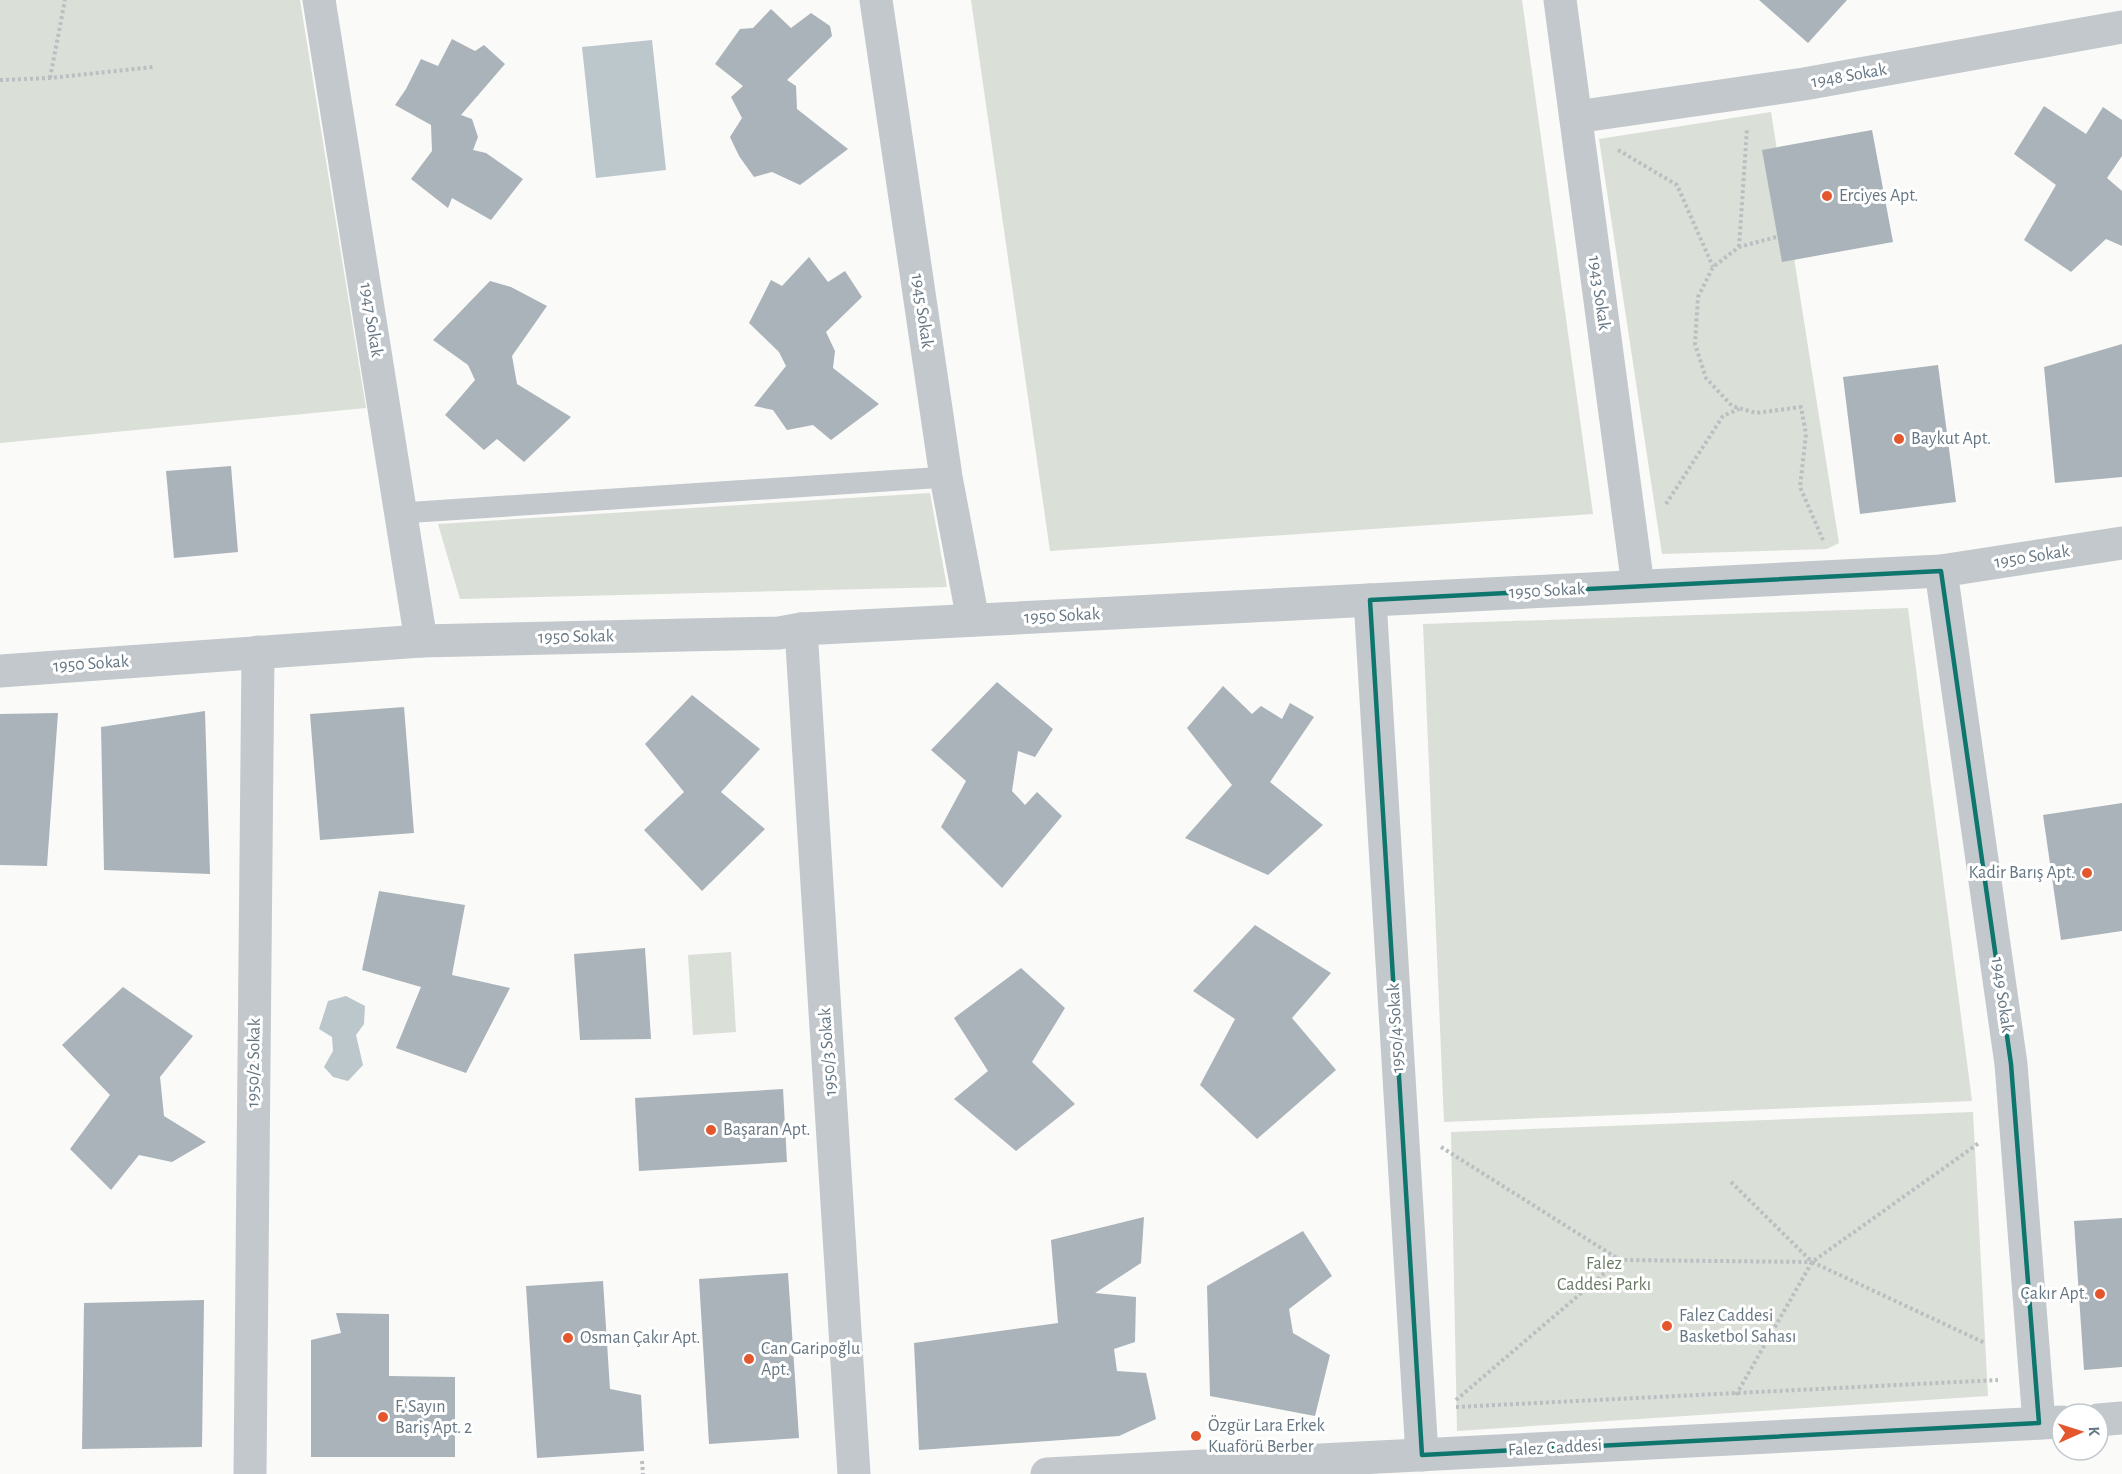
<svg xmlns="http://www.w3.org/2000/svg" width="2122" height="1474" viewBox="0 0 2122 1474" font-family="'Alegreya Sans',sans-serif">
  <style>
    .green { fill: #dadfd7 }
    .water { fill: #bbc7cb }
    .building { fill: #aab3b9 }
    .lines { fill: none; stroke-linecap: round; stroke-linejoin: round }
    .path { stroke: #bbbfc2; stroke-width: 4; stroke-dasharray: 3 3; stroke-linecap: butt }
    .service { stroke: #c3c8cc; stroke-width: 21 }
    .minor { stroke: #c3c8cc; stroke-width: 33 }
    .tertiary { stroke: #c3c8cc; stroke-width: 33 }
    .marked { fill: none; stroke: #0f766e; stroke-width: 4.5; stroke-linejoin: round }
    .poi-dot { fill: #e4572e; stroke: #fff; stroke-width: 2 }
    .labels { text-anchor: middle; dominant-baseline: central; stroke-width: 6; stroke-linejoin: round; paint-order: stroke }
    .street-label { font-size: 18px; fill: #657683; stroke: #fff }
    .poi-label { font-size: 18px; fill: #657683; stroke: #fff; text-anchor: start }
    .park-label { font-size: 18px; fill: #687a64; stroke: #fff }
  </style>
  <rect width="100%" height="100%" fill="#fafaf8"/>
  <g class="green">
    <polygon points="0,0 300,0 366,408 0,443"/>
    <polygon points="971,0 1522,0 1593,514 1050,551"/>
    <polygon points="1771,112 1839,543 1827,549 1662,554 1599,139"/>
    <polygon points="930,493 947,587 460,599 438,524"/>
    <polygon points="1908,608 1972,1101 1444,1122 1423,624"/>
    <polygon points="731,952 736,1032 693,1035 688,955"/>
    <polygon points="1973,1112 1988,1396 1457,1431 1451,1132"/>
  </g>
  <g class="water">
    <polygon points="652,40 666,170 596,178 582,47"/>
    <polygon points="346,996 365,1006 364,1024 356,1035 363,1065 348,1081 333,1077 324,1067 333,1051 332,1037 319,1029 328,1001"/>
  </g>
  <g class="building">
    <polygon points="1759,0 1847,0 1808,43"/>
    <polygon points="771,9 791,28 811,13 830,26 832,36 787,80 796,86 797,109 848,149 800,185 772,172 754,177 739,156 730,137 742,118 731,97 743,86 715,64 740,29 753,28"/>
    <polygon points="452,39 475,51 484,45 505,64 461,115 472,119 478,137 473,150 486,153 523,179 491,220 452,198 448,208 411,179 432,151 431,125 395,105 406,89 421,59 438,66"/>
    <polygon points="2044,106 2086,134 2103,107 2122,120 2122,156 2107,178 2122,191 2122,246 2106,239 2071,272 2024,240 2056,185 2014,154"/>
    <polygon points="1872,130 1893,242 1782,262 1762,150"/>
    <polygon points="809,257 828,282 845,271 862,297 826,332 835,351 833,368 879,404 831,440 813,425 787,430 773,410 754,406 786,366 779,352 749,323 771,280 782,286"/>
    <polygon points="490,281 511,287 547,306 512,356 517,384 571,417 524,462 497,439 484,450 445,415 475,380 468,365 433,340"/>
    <polygon points="2122,344 2122,477 2055,483 2044,367"/>
    <polygon points="1938,365 1956,502 1860,514 1843,377"/>
    <polygon points="231,466 238,552 174,558 166,471"/>
    <polygon points="997,682 1053,729 1035,757 1018,751 1012,791 1025,805 1037,792 1062,816 1002,888 941,827 966,781 931,750"/>
    <polygon points="1223,686 1252,714 1261,706 1282,719 1290,703 1314,717 1270,782 1323,825 1268,875 1185,838 1232,785 1187,728"/>
    <polygon points="692,695 760,749 721,792 765,829 702,891 644,830 684,792 645,744"/>
    <polygon points="404,707 414,833 320,840 310,714"/>
    <polygon points="205,711 210,874 104,870 101,727"/>
    <polygon points="58,713 47,866 0,865 0,714"/>
    <polygon points="2122,803 2122,931 2061,940 2043,815"/>
    <polygon points="379,891 465,905 452,975 510,988 466,1073 396,1048 421,987 362,970"/>
    <polygon points="1255,925 1331,973 1292,1018 1336,1070 1257,1139 1200,1085 1235,1019 1193,991"/>
    <polygon points="645,948 651,1039 580,1040 574,954"/>
    <polygon points="1021,968 1065,1008 1032,1062 1075,1104 1016,1151 954,1099 988,1071 954,1018"/>
    <polygon points="123,987 193,1036 160,1077 164,1116 206,1142 172,1162 139,1155 111,1190 70,1149 110,1095 62,1045"/>
    <polygon points="783,1089 787,1162 639,1171 635,1098"/>
    <polygon points="1144,1217 1141,1263 1095,1293 1136,1297 1135,1342 1114,1349 1117,1371 1146,1373 1156,1419 1119,1436 919,1450 914,1343 1058,1323 1051,1240"/>
    <polygon points="2122,1218 2122,1367 2084,1370 2074,1221"/>
    <polygon points="1303,1231 1332,1276 1289,1309 1293,1333 1330,1355 1315,1416 1210,1396 1207,1286"/>
    <polygon points="788,1273 799,1438 709,1444 699,1279"/>
    <polygon points="603,1281 610,1389 641,1395 644,1451 537,1458 526,1286"/>
    <polygon points="204,1300 202,1447 82,1449 84,1303"/>
    <polygon points="336,1313 389,1314 389,1376 455,1377 455,1457 311,1457 311,1340 341,1333"/>
  </g>
  <g class="lines">
    <g class="path">
      <polyline points="50,78 65,0"/>
      <polyline points="0,80 50,78 153,67"/>
      <polyline points="1618,150 1677,185 1713,267"/>
      <polyline points="1776,237 1739,247 1713,267 1698,297 1695,344 1706,378 1732,406 1756,413 1801,407 1806,434 1800,487 1823,540"/>
      <polyline points="1739,247 1747,129"/>
      <polyline points="1666,504 1723,416 1739,409"/>
      <polyline points="1441,1147 1620,1260 1812,1262"/>
      <polyline points="1731,1182 1812,1262 1985,1343"/>
      <polyline points="1736,1395 1812,1262 1979,1143"/>
      <polyline points="1456,1400 1620,1260"/>
      <polyline points="1456,1407 1998,1380"/>
      <polyline points="642,1461 643,1474"/>
    </g>
    <polyline class="service" points="402,513 946,477"/>
    <g class="minor">
      <polyline points="319,0 421,641"/>
      <polyline points="876,0 946,477 973,620"/>
      <polyline points="1560,0 1638,586"/>
      <polyline points="1576,117 1804,84 2122,27"/>
      <polyline points="1941,571 2011,1064 2039,1423"/>
      <polyline points="1370,600 1422,1455"/>
      <polyline points="801,629 854,1474"/>
      <polyline points="0,671 421,641 779,633 801,629 1941,571 2122,543"/>
      <polyline points="250,1474 258,652"/>
    </g>
    <g class="tertiary">
      <polyline points="2098,1420 2122,1418"/>
      <polyline points="1047,1474 2062,1422"/>
    </g>
  </g>
  <path class="marked" d="M1941,571l70,493 28,359 -617,32 -52,-855z"/>
  <g class="poi-dot">
    <circle cx="1827" cy="196" r="6"/>
    <circle cx="1899" cy="439" r="6"/>
    <circle cx="2087" cy="873" r="6"/>
    <circle cx="711" cy="1130" r="6"/>
    <circle cx="2100" cy="1294" r="6"/>
    <circle cx="1667" cy="1326" r="6"/>
    <circle cx="568" cy="1338" r="6"/>
    <circle cx="749" cy="1359" r="6"/>
    <circle cx="383" cy="1417" r="6"/>
    <circle cx="1196" cy="1436" r="6"/>
  </g>
  <g class="labels">
    <g class="street-label">
      <text transform="translate(1849 76) rotate(-10)">1948 Sokak</text>
      <text transform="translate(1599 293) rotate(82)">1943 Sokak</text>
      <text transform="translate(922 311) rotate(82)">1945 Sokak</text>
      <text transform="translate(371 320) rotate(81)">1947 Sokak</text>
      <text transform="translate(2032 557) rotate(-9)">1950 Sokak</text>
      <text transform="translate(1547 591) rotate(-3)">1950 Sokak</text>
      <text transform="translate(1062 616) rotate(-3)">1950 Sokak</text>
      <text transform="translate(576 637) rotate(-1)">1950 Sokak</text>
      <text transform="translate(91 664) rotate(-4)">1950 Sokak</text>
      <text transform="translate(2002 995) rotate(82)">1949 Sokak</text>
      <text transform="translate(1396 1028) rotate(-93)">1950/4 Sokak</text>
      <text transform="translate(828 1052) rotate(-94)">1950/3 Sokak</text>
      <text transform="translate(254 1063) rotate(-89)">1950/2 Sokak</text>
      <text transform="translate(1555 1448) rotate(-3)">Falez Caddesi</text>
    </g>
    <g class="poi-label">
      <text x="1839" y="196">Erciyes Apt.</text>
      <text x="1911" y="439">Baykut Apt.</text>
      <text x="2075" y="873" text-anchor="end">Kadir Barış Apt.</text>
      <text x="723" y="1130">Başaran Apt.</text>
      <text x="2088" y="1294" text-anchor="end">Çakır Apt.</text>
      <text x="1679" y="1316">Falez Caddesi<tspan x="1679" dy="21">Basketbol Sahası</tspan></text>
      <text x="580" y="1338">Osman Çakır Apt.</text>
      <text x="761" y="1349">Can Garipoğlu<tspan x="761" dy="21">Apt.</tspan></text>
      <text x="395" y="1407">F. Sayın<tspan x="395" dy="21">Bariş Apt. 2</tspan></text>
      <text x="1208" y="1426">Özgür Lara Erkek<tspan x="1208" dy="21">Kuaförü Berber</tspan></text>
    </g>
    <g class="park-label">
      <text x="1604" y="1264">Falez<tspan x="1604" dy="21">Caddesi Parkı</tspan></text>
    </g>
  </g>
  <g transform="translate(2080 1432) rotate(87)"><circle r="28" fill="#ffffff" stroke="#c1c8cd" stroke-width="1.5"/>
  <path d="M0-4.5L10 22L0 15L-10 22Z" fill="#e4572e"/>
  <text y="-9" font-size="16" font-weight="bold" text-anchor="middle" fill="#657683">K</text>
  </g>
</svg>
